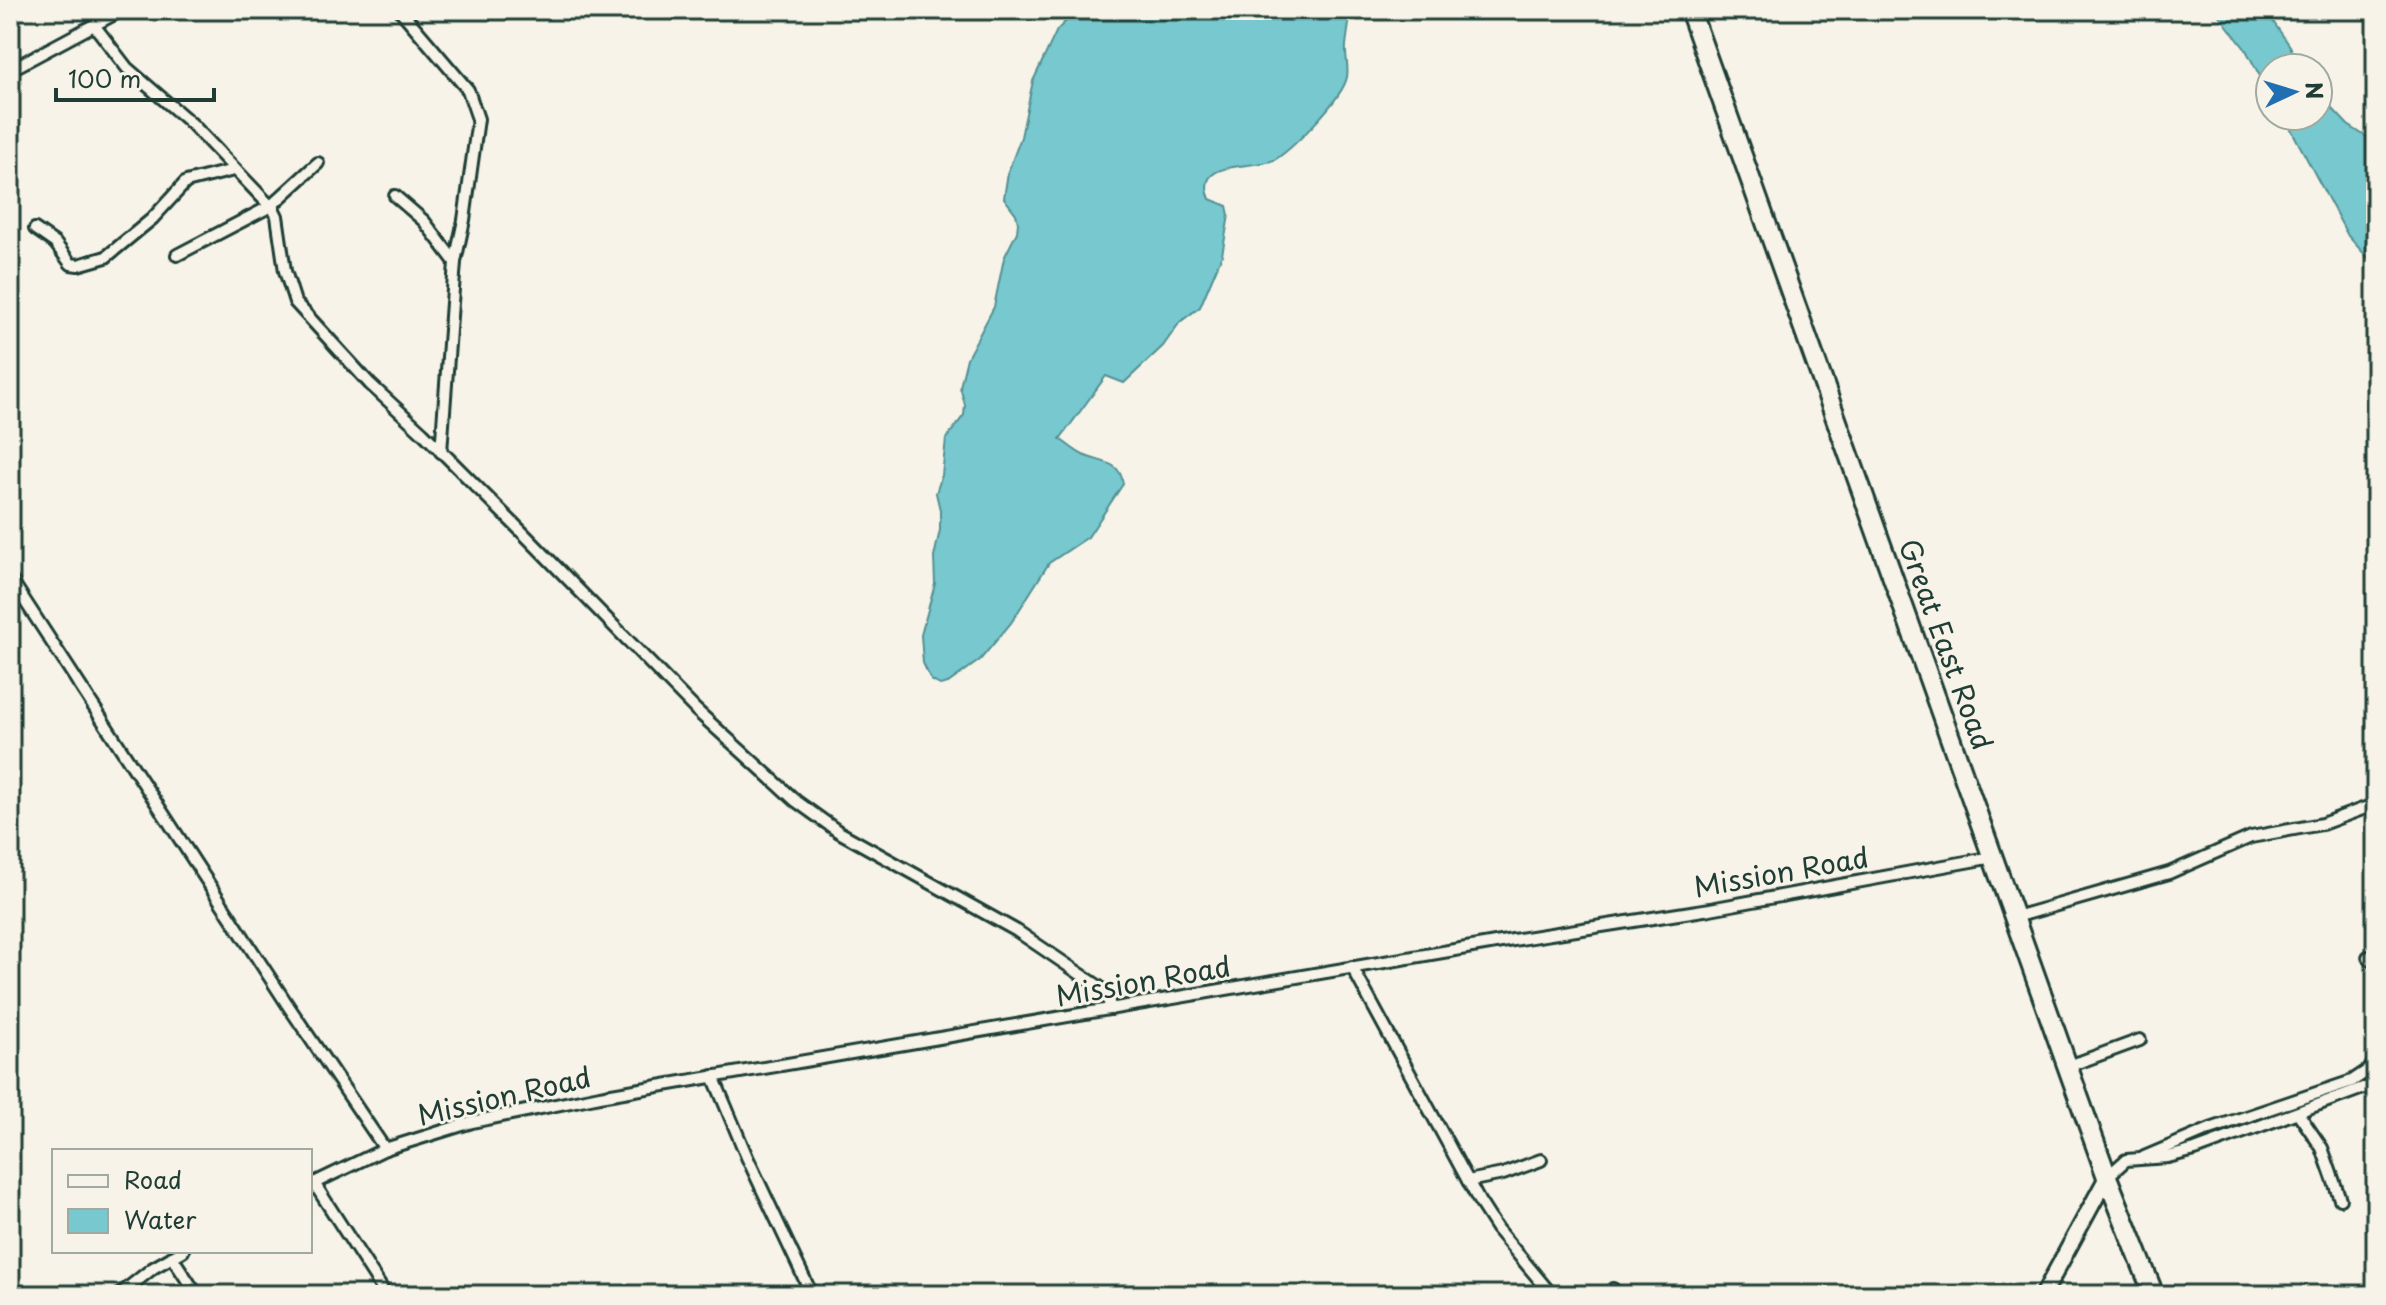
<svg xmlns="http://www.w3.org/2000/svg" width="2386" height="1305" viewBox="0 0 2386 1305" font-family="'Playpen Sans',sans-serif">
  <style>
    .water { fill: #77c8cf; stroke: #549091; stroke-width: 2 }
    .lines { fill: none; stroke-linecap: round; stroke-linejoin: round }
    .street-casing { stroke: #1f3d34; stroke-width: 16 }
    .secondary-casing { stroke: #1f3d34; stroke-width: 20 }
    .highway-casing { stroke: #1f3d34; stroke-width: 24 }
    .street { stroke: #f7f3e8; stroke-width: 10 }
    .secondary { stroke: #f7f3e8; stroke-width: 14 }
    .highway { stroke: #f7f3e8; stroke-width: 18 }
    .labels { text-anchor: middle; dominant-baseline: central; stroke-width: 6; stroke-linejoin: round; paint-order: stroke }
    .street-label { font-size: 28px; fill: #1f3d34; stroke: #f7f3e8 }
  </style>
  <rect width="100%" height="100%" fill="#f7f3e8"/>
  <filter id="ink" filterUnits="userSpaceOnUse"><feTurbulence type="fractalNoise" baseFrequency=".0125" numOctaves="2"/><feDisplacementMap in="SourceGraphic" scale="16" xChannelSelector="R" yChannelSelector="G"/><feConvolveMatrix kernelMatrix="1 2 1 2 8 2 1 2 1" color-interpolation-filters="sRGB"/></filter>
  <g filter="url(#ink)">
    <g class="water">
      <path d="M1077,10h273c0,13 -3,24 -4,36 -1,10 3,21 1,31 -4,21 -53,70 -71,82 -17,11 -84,-2 -66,40l17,7 2,9 -7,40 -22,52 -20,15 -17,24 -39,37 -18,-7 -46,63c7,5 15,12 23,16 17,8 38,5 40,29l-35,53 -39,26 -38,60 -31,37 -32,23 -8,2 -9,-5 -8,-17 -2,-28 14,-51 -1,-27 6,-27v-20l-4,-17 6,-18 4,-36 18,-24 1,-10 -5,-18 7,-29 27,-51 10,-49 13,-26 1,-9 -2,-9 -12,-16 4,-26 13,-35 12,-56 24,-51z"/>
      <polygon points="2215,10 2265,10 2290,46 2300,68 2270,68 2270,95 2246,50"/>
      <polygon points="2318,93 2348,125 2376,143 2376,267 2348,236 2284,116 2318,116"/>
    </g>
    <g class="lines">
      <g class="street-casing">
        <g id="street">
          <polyline points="400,10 468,90 478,119 464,220 455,262 441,452"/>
          <polyline points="94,25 127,68 192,124 274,210 277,216 285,271 295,302 370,384 423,433 523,533 696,710 796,801 839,832 1017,931 1101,988 1106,993 1111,1009"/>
          <polyline points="10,70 122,10"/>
          <polyline points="395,196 424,221 455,262"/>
          <polyline points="35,229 55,243 71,264 78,265 106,257 152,219 186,182 234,170"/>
          <polyline points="177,255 271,206 318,163"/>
          <polyline points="10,578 289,1007 385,1149"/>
          <polyline points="2015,917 2169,873 2251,837 2322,824 2376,804"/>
          <polyline points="2368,957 2376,964"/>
          <polyline points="1352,967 1479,1201 1497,1229 1552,1295"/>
          <polyline points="2069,1066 2140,1040"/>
          <polyline points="713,1076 747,1157 812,1295"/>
          <polyline points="2298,1113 2322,1148 2340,1199"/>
          <polyline points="2144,1157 2210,1129 2352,1081 2370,1069 2376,1058"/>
          <polyline points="2107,1177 2126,1160 2168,1157 2195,1150 2363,1088 2376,1088"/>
          <polyline points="1468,1181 1503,1174 1541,1160"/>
          <polyline points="314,1183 386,1295"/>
          <polyline points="310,1185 385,1149 472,1122 600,1096 1513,940 1710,909 1993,857"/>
          <polyline points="172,1257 197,1295"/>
          <polyline points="1613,1289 1614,1295"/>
          <polyline points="119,1295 153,1268 183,1251"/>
        </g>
      </g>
      <g class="secondary-casing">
        <polyline id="secondary" points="2043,1295 2107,1177"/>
      </g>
      <g class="highway-casing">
        <polyline id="highway" points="1690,10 2107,1177 2154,1295"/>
      </g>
      <use href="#street" class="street"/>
      <use href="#secondary" class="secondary"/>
      <use href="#highway" class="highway"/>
    </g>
  </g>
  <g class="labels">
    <g class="street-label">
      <text transform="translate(1947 644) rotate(70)">Great East Road</text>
      <text transform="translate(1781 871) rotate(-10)">Mission Road</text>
      <text transform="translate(1143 980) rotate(-10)">Mission Road</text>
      <text transform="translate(504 1095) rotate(-13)">Mission Road</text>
    </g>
  </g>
  <rect width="2386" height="1305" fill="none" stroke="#f7f3e8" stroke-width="40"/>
  <rect x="20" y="20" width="2346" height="1265" fill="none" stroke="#1f3d34" stroke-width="3" filter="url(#ink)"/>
  <rect x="52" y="1149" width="260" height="104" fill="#f7f3e8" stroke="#a1aaa0" stroke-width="2"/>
  <rect x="68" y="1175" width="40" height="12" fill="#f7f3e8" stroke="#a1aaa0" stroke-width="2"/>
  <text x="124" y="1189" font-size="24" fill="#1f3d34">Road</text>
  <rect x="68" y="1209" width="40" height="24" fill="#77c8cf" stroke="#a1aaa0" stroke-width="2"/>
  <text x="124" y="1229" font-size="24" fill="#1f3d34">Water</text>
  <g transform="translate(2294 92) rotate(86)"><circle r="38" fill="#f7f3e8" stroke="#a1aaa0" stroke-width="2"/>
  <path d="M0-6L14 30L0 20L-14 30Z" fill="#1f6fb2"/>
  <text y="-12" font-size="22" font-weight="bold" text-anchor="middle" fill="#1f3d34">N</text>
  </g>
  <path d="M56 88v12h158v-12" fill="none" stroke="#1f3d34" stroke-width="4"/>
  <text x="68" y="88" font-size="24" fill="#1f3d34" stroke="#f7f3e8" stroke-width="6" paint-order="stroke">100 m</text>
</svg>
